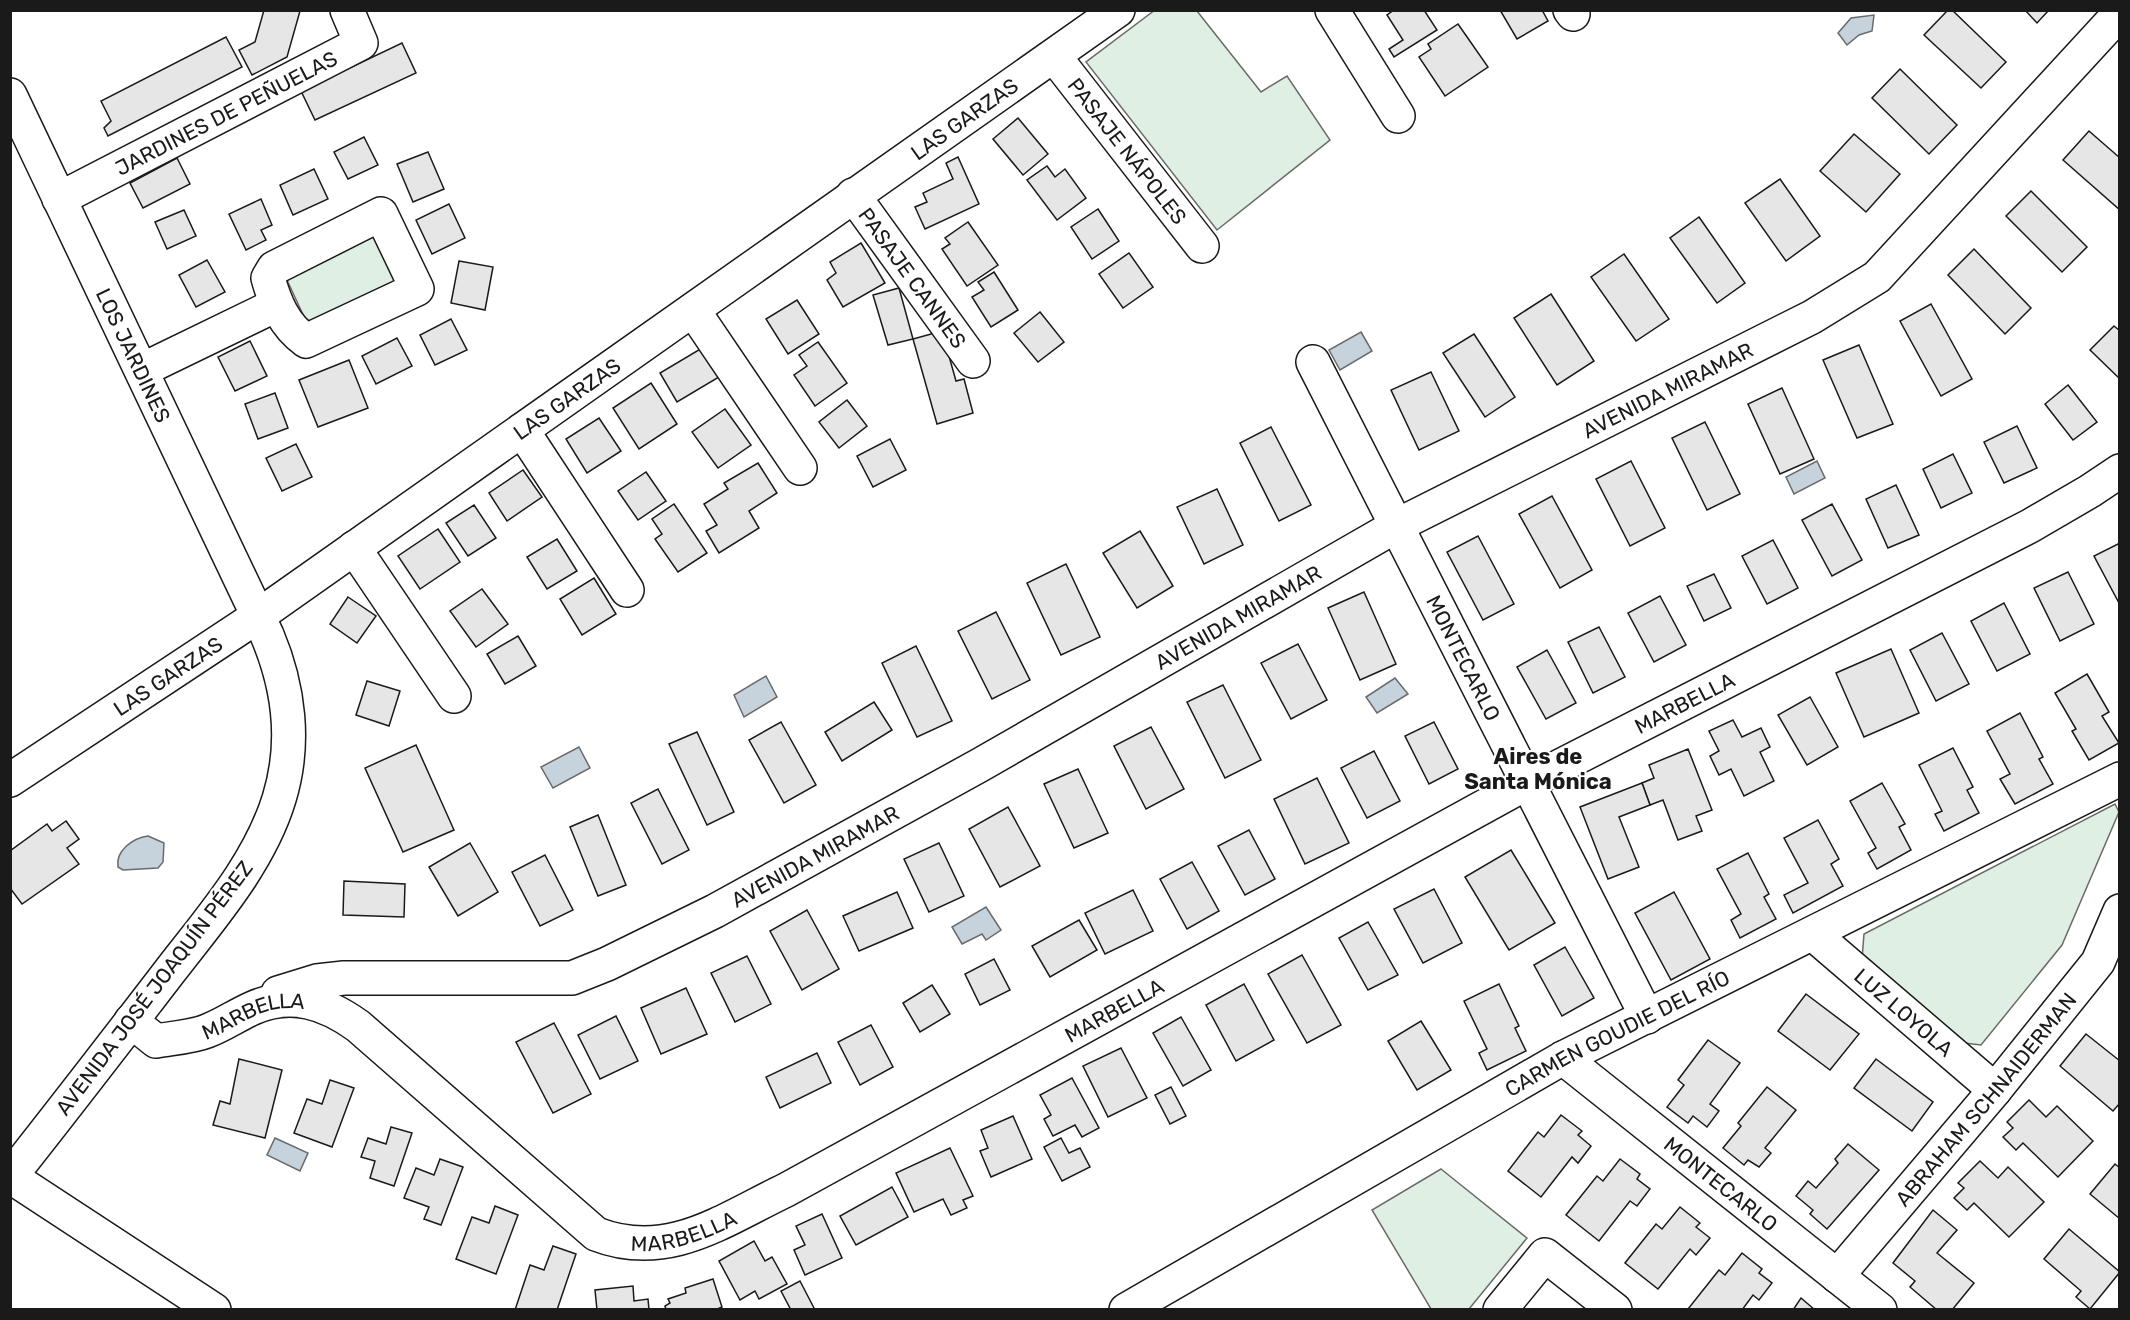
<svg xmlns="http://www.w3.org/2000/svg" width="2130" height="1320" viewBox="0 0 2130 1320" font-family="Rubik,sans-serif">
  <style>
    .green { fill: #e0efe3; stroke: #6a6a6a; stroke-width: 1.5 }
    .water { fill: #c6d2dc; stroke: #6a6a6a; stroke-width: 1.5 }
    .building { fill: #e6e6e6; stroke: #1a1a1a; stroke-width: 1.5 }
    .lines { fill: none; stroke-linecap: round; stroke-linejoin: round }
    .minor-casing { stroke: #1a1a1a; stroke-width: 36 }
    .major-casing { stroke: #1a1a1a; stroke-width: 36 }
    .minor { stroke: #fff; stroke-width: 33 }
    .major { stroke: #fff; stroke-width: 33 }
    .labels { text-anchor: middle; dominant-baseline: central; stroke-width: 4.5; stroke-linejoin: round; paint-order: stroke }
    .street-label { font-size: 21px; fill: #1a1a1a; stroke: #fff }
    .neighbourhood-label { font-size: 22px; font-weight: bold; fill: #1a1a1a; stroke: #fff }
  </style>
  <rect width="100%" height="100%" fill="#fff"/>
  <g class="green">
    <polygon points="1155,10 1197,11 1261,92 1287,76 1330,140 1217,230 1086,62"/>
    <polygon points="368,229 380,234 398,272 393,285 317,324 305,319 287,280 291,266"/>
    <polygon points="2115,804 2119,812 2062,945 1981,1045 1964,1043 1862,959 1864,934"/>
    <polygon points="1441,1169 1527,1238 1469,1309 1431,1309 1372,1210"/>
  </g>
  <g class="water">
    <polygon points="1874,15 1872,31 1859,35 1847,45 1838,33 1851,18"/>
    <polygon points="1361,332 1372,351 1340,370 1329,350"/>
    <polygon points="1817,461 1825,478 1794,494 1786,477"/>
    <polygon points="766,676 777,697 744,717 734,695"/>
    <polygon points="1395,678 1408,694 1377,713 1366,697"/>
    <polygon points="579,747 590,768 553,788 541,767"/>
    <path d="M148,836l16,7 -1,19 -5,6 -35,2 -5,-3c-3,-16 15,-29 30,-31z"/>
    <polygon points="986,907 1001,930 986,940 982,934 962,944 952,927"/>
    <polygon points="275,1138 308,1153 300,1171 267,1155"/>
  </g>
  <g class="building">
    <polygon points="264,10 300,11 287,57 252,75 239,50 255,42"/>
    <polygon points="1394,10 1424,10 1437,30 1394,57 1389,49 1403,40 1387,15"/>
    <polygon points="1500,10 1542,10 1548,21 1517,39"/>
    <polygon points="1948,10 1952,10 2006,62 1981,88 1924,35"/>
    <polygon points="2025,10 2049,10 2037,23"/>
    <polygon points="1458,24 1488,67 1445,96 1419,57 1431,49 1428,44"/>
    <polygon points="226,37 242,67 108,136 104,128 111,121 101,101"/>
    <polygon points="402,43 416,73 315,120 301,91"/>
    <polygon points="1900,69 1957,125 1929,154 1872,98"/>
    <polygon points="1018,118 1048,154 1023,175 993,139"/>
    <polygon points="2089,131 2120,158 2120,210 2063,160"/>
    <polygon points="1854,134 1900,174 1866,212 1820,171"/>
    <polygon points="364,137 378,165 348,179 334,152"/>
    <polygon points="428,152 444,189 413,202 397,164"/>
    <polygon points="958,157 979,204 925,229 915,207 927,202 923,193 953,179 946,163"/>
    <polygon points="177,158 190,184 143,208 130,183"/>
    <polygon points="1047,166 1055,177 1065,169 1086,198 1057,220 1027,180"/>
    <polygon points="314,169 328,199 293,215 280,185"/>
    <polygon points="1780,179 1820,236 1786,261 1745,203"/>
    <polygon points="2031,191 2087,247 2062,272 2006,216"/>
    <polygon points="261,199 272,225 261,230 266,240 246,250 229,214"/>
    <polygon points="449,204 465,238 432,254 416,220"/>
    <polygon points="1098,209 1119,241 1092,259 1071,227"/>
    <polygon points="184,210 196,236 167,249 155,222"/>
    <polygon points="1699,217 1745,283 1717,303 1670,238"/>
    <polygon points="968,222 998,265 967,286 942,249 950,244 945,238"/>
    <polygon points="861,243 885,283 843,307 827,280 836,273 830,262"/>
    <polygon points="1974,249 2031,308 2005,334 1948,275"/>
    <polygon points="1129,253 1153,287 1123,308 1099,274"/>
    <polygon points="1624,254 1669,319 1636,341 1591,277"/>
    <polygon points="207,260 225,292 196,307 179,275"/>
    <polygon points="459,261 493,267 485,310 451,303"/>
    <polygon points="994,272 1018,310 991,327 972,297 984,290 978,282"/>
    <polygon points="899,288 913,339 888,345 873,295"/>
    <polygon points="1551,294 1594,361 1557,385 1514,318"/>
    <polygon points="797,300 819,334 788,354 766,319"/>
    <polygon points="1931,304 1972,379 1941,396 1900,321"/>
    <polygon points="1040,312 1064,342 1038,362 1014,333"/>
    <polygon points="451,319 467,350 435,365 420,335"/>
    <polygon points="2114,326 2120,331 2120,379 2090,350"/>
    <polygon points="942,331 956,381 964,379 973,413 937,424 913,339"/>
    <polygon points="1474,334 1515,397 1485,417 1443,353"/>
    <polygon points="397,338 412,366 376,384 362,356"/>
    <polygon points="250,341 267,376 235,391 218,357"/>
    <polygon points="818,342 847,383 815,406 794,375 807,366 799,355"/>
    <polygon points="1859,345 1893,424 1857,438 1823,360"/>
    <polygon points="702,348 719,377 677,402 660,373"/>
    <polygon points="349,360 368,408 318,427 299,380"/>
    <polygon points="1431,372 1459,431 1419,450 1391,390"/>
    <polygon points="651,383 677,424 639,449 613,408"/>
    <polygon points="2068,385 2097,422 2073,440 2045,404"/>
    <polygon points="1782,388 1814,459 1780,474 1748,404"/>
    <polygon points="275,393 288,428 258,439 245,404"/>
    <polygon points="847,400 867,426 839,448 819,422"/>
    <polygon points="725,409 751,445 718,468 692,432"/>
    <polygon points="599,418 621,451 587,473 566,439"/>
    <polygon points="1705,422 1740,494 1707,510 1672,438"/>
    <polygon points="2017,426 2037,468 2004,483 1984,442"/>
    <polygon points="1271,427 1311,505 1279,521 1240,443"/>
    <polygon points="890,439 906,470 873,487 857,456"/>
    <polygon points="296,444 312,477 282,491 266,458"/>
    <polygon points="1953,454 1972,493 1941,508 1923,469"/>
    <polygon points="1631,461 1665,528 1630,546 1596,479"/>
    <polygon points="758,463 777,493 749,511 759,528 719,553 706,531 717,525 704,504 728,489 724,483"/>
    <polygon points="523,470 542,497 507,521 489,493"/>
    <polygon points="646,472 666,501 638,520 618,491"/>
    <polygon points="1896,485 1919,535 1888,548 1866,499"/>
    <polygon points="1217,489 1243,545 1204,564 1177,507"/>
    <polygon points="1552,496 1592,570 1560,588 1519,514"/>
    <polygon points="674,504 707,553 678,572 655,539 662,534 652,519"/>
    <polygon points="1832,504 1862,560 1832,576 1802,520"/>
    <polygon points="474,505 496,538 468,556 446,523"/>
    <polygon points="438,529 460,562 420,589 398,556"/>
    <polygon points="1140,531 1173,586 1137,608 1103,553"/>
    <polygon points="1478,536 1514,604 1483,620 1447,552"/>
    <polygon points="557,539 577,571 547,589 527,557"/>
    <polygon points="1773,540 1798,588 1767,604 1742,556"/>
    <polygon points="2120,543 2120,603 2119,603 2094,556"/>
    <polygon points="1066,564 1100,637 1061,655 1027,583"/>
    <polygon points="2068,572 2094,624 2060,641 2034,588"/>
    <polygon points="1714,574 1731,608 1704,621 1687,586"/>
    <polygon points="594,578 616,614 582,635 560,599"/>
    <polygon points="482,589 508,624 476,647 450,611"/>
    <polygon points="1364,592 1396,664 1360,680 1328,608"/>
    <polygon points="1660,596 1686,645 1654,662 1628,613"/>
    <polygon points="348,597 376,616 357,643 330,624"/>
    <polygon points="2004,603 2030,654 1997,671 1971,621"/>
    <polygon points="996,612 1030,680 992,699 958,631"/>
    <polygon points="1599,627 1625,677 1593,693 1568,642"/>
    <polygon points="1942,633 1969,684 1936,701 1910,650"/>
    <polygon points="518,636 536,666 505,684 487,654"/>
    <polygon points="1298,644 1327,700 1291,719 1261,663"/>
    <polygon points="916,646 952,721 917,737 882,663"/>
    <polygon points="1891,649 1919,713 1864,737 1836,673"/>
    <polygon points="1547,650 1576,703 1546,719 1517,667"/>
    <polygon points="2087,674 2109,712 2102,716 2119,743 2089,760 2072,731 2076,729 2055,693"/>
    <polygon points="367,681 400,691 389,726 356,715"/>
    <polygon points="1223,685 1261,760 1225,778 1187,702"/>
    <polygon points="1810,697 1838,747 1807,765 1778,715"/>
    <polygon points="874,702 892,730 842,761 825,732"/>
    <polygon points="2020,713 2043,757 2039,759 2053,784 2015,804 2000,779 2010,774 1987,731"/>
    <polygon points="1733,720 1742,737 1761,728 1770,747 1760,752 1774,781 1744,796 1731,769 1719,775 1710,756 1719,751 1709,731"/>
    <polygon points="781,722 816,785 784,803 749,740"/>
    <polygon points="1434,722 1458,769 1429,784 1405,736"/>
    <polygon points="1151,727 1184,789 1146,809 1114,746"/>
    <polygon points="697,732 734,812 707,825 669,744"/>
    <polygon points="416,745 454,830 403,852 365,768"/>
    <polygon points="1953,748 1973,787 1967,790 1979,813 1944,831 1935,814 1942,811 1919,765"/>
    <polygon points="1688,749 1712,810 1696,816 1702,831 1678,840 1663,800 1650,805 1642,783 1654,778 1649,765"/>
    <polygon points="1374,751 1400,801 1367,818 1341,768"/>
    <polygon points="1078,769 1108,833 1074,848 1044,784"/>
    <polygon points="1317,778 1349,843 1305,864 1274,799"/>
    <polygon points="1642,783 1650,805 1619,817 1639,867 1608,879 1580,807"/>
    <polygon points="1882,783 1905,824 1899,827 1911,850 1877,869 1868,853 1876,848 1850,801"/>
    <polygon points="658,789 689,850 662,864 631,803"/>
    <polygon points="1008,807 1040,866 1000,887 969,829"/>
    <polygon points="598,815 626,885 598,896 570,827"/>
    <polygon points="1818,820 1839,859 1831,864 1843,886 1793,913 1784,895 1808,883 1784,838"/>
    <polygon points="66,821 79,839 67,848 79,864 22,904 10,888 10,851 47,824 52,831"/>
    <polygon points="1249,830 1275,879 1245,895 1218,846"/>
    <polygon points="470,843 498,892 458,916 429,867"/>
    <polygon points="939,843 964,896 929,912 904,859"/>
    <polygon points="1511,850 1555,923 1509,950 1465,877"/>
    <polygon points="1748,853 1769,894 1764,897 1776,919 1740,938 1731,920 1741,914 1717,869"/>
    <polygon points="545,855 573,910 540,926 512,872"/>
    <polygon points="1192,862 1219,911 1187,929 1160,879"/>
    <polygon points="344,881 405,884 404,917 343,915"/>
    <polygon points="1434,889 1462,943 1423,963 1394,909"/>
    <polygon points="1133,890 1153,931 1105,954 1085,913"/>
    <polygon points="897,892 913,928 859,951 843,916"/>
    <polygon points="1674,892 1710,959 1671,980 1635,913"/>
    <polygon points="807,910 839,969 802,990 770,931"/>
    <polygon points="1079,920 1097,950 1050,977 1032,946"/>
    <polygon points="1368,922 1398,975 1368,990 1339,938"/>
    <polygon points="1565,947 1594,998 1562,1016 1534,965"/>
    <polygon points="1302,955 1341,1025 1307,1043 1268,974"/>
    <polygon points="747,956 771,1004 735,1022 711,973"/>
    <polygon points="994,959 1010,990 980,1005 965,974"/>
    <polygon points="1244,984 1274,1040 1236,1061 1206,1005"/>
    <polygon points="1499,984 1519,1026 1515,1028 1526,1051 1487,1070 1479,1053 1487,1049 1464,1001"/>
    <polygon points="932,985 950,1014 920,1032 903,1003"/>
    <polygon points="686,988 707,1034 661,1054 641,1008"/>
    <polygon points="1806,994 1859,1034 1830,1070 1778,1031"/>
    <polygon points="616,1016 638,1061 600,1079 578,1035"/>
    <polygon points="1181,1017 1211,1070 1183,1086 1153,1033"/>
    <polygon points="1421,1021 1451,1070 1417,1090 1388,1041"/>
    <polygon points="554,1023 591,1094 553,1113 516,1042"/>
    <polygon points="871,1025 893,1067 860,1085 838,1042"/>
    <polygon points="2086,1034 2120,1061 2120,1103 2113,1111 2060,1066"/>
    <polygon points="1708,1040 1740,1063 1710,1104 1719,1111 1707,1127 1693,1116 1688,1123 1667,1107 1684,1085 1678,1080"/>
    <polygon points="1121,1048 1147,1098 1108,1117 1083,1066"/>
    <polygon points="817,1053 831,1083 780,1108 766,1077"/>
    <polygon points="239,1059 282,1070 265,1138 213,1125 220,1101 230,1104"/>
    <polygon points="1876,1059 1933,1102 1912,1131 1854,1088"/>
    <polygon points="1072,1078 1099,1128 1082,1137 1075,1125 1053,1136 1044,1119 1051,1115 1040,1095"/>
    <polygon points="330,1080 354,1088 332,1147 294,1133 307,1099 322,1104"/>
    <polygon points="1171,1087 1186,1116 1170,1124 1155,1095"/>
    <polygon points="1767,1087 1796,1110 1765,1148 1771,1153 1759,1167 1748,1160 1744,1165 1723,1148 1741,1126 1738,1123"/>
    <polygon points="2029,1100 2046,1117 2057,1106 2093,1141 2058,1177 2023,1143 2016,1150 2003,1137 2013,1128 2007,1122"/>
    <polygon points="1561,1115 1582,1131 1578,1135 1591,1146 1578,1163 1572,1157 1541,1197 1508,1171 1538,1132 1544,1137"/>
    <polygon points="1013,1116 1032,1159 991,1177 980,1151 988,1148 981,1130"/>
    <polygon points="391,1127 412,1133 394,1186 370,1178 375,1161 361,1157 368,1138 386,1144"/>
    <polygon points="1061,1138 1069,1153 1080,1148 1090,1167 1062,1181 1044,1147"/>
    <polygon points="1848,1144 1879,1170 1827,1229 1810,1214 1813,1210 1796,1196 1808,1181 1816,1188 1838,1163 1835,1159"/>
    <polygon points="950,1148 973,1196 963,1200 967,1208 951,1215 943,1199 914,1212 896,1173"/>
    <polygon points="440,1159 463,1167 441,1225 424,1219 429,1207 404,1198 416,1168 434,1175"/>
    <polygon points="1620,1159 1640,1174 1637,1179 1650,1189 1637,1206 1630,1201 1599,1241 1566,1215 1597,1176 1603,1181"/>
    <polygon points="1980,1161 1998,1178 2008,1167 2044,1202 2009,1237 1974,1203 1967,1210 1954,1198 1964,1188 1958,1183"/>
    <polygon points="2115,1164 2120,1168 2120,1219 2090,1194"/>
    <polygon points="892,1187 908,1217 856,1245 840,1216"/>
    <polygon points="495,1206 518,1215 496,1274 456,1259 472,1217 489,1223"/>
    <polygon points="1680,1207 1700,1223 1696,1227 1710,1238 1696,1255 1690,1249 1658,1289 1625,1263 1656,1224 1662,1229"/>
    <polygon points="1933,1210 1957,1230 1937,1253 1974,1283 1952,1310 1937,1310 1910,1287 1915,1281 1893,1263"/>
    <polygon points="822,1214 842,1258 805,1275 794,1250 805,1245 796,1226"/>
    <polygon points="2069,1229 2120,1272 2090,1309 2076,1297 2081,1291 2044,1259"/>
    <polygon points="754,1241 765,1261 772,1257 787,1284 759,1299 755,1291 740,1300 719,1261"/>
    <polygon points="553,1246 576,1254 557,1310 515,1310 530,1265 544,1270"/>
    <polygon points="1742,1253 1762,1269 1759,1273 1772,1283 1759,1300 1753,1295 1742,1310 1688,1309 1719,1270 1725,1275"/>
    <polygon points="713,1279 722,1307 715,1310 666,1310 665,1306 670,1303 668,1299 686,1293 685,1288"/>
    <polygon points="800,1281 815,1310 791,1310 781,1291"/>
    <polygon points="633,1286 634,1301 648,1299 649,1310 597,1310 595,1290"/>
    <polygon points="1801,1298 1815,1310 1793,1310"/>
  </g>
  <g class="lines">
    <g class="minor-casing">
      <g id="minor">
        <polyline points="1332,10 1398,116"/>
        <polyline points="1570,10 1573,14"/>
        <path id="s1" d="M1054,56l148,190"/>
        <path id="s2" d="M853,195l120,166"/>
        <path id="s3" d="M59,199l302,-156 -14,-33"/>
        <path d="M381,214l36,75 -111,52c-22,-16 -31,-38 -38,-63l6,-10z"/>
        <polyline points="693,310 800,468"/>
        <path id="s4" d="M1313,362l334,655"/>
        <polyline points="142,370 276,305"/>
        <polyline points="522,430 627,590"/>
        <polyline points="354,548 454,696"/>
        <path id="s5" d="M10,780l248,-164 860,-606"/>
        <path id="s6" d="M1813,934l182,156"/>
        <path id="s7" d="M278,993l39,-12 27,-3h228l35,-14 108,-53 265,-146 416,-239 416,-209 65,-40 243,-264"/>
        <path id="s8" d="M131,1021l25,20c17,-3 36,-4 51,-10 16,-6 30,-16 46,-23 39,-17 73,-5 105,18l238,208c72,28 127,-14 190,-44l741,-407 503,-257 60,-35 30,-20"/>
        <path id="s9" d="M1563,1058l317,252"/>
        <polyline points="11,1177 214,1310"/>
        <path id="s10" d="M1837,1276l158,-186 103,-128 22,-51"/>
        <path id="s11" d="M1126,1310l437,-252 557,-279"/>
        <polyline points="1500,1310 1545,1255 1615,1310"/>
      </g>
    </g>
    <g class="major-casing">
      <g id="major">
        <path id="s12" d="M10,95l257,540c22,52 29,109 12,164 -20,65 -69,120 -109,172 -53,69 -106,138 -160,206"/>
      </g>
    </g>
    <use href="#minor" class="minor"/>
    <use href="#major" class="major"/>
  </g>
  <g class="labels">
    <g class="street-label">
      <text stroke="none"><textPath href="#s3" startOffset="188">JARDINES DE PEÑUELAS</textPath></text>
      <text stroke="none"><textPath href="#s5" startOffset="1161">LAS GARZAS</textPath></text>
      <text stroke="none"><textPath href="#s1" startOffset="120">PASAJE NÁPOLES</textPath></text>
      <text stroke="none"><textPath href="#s2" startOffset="102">PASAJE CANNES</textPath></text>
      <text stroke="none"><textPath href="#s12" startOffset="288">LOS JARDINES</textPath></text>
      <text stroke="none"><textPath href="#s7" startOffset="1540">AVENIDA MIRAMAR</textPath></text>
      <text stroke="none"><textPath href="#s5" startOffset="675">LAS GARZAS</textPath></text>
      <text stroke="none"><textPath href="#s7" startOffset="1054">AVENIDA MIRAMAR</textPath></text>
      <text stroke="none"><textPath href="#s4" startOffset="332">MONTECARLO</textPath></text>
      <text stroke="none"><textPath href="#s5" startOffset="189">LAS GARZAS</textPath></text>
      <text stroke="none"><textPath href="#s8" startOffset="1788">MARBELLA</textPath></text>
      <text stroke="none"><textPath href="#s7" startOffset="568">AVENIDA MIRAMAR</textPath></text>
      <text transform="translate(154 988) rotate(-53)">AVENIDA JOSÉ JOAQUÍN PÉREZ</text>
      <text stroke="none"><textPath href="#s8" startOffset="1140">MARBELLA</textPath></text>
      <text stroke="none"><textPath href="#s6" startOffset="120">LUZ LOYOLA</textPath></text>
      <text stroke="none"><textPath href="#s8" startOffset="134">MARBELLA</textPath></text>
      <text stroke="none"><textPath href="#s11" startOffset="564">CARMEN GOUDIE DEL RÍO</textPath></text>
      <text stroke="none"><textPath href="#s10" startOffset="231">ABRAHAM SCHNAIDERMAN</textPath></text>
      <text stroke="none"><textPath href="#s9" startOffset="202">MONTECARLO</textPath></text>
      <text stroke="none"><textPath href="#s8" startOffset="654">MARBELLA</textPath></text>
    </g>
    <g class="neighbourhood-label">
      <text x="1538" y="756">Aires de<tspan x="1538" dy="25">Santa Mónica</tspan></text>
    </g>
  </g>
  <rect width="2130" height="1320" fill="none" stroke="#1a1a1a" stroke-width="24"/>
</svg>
